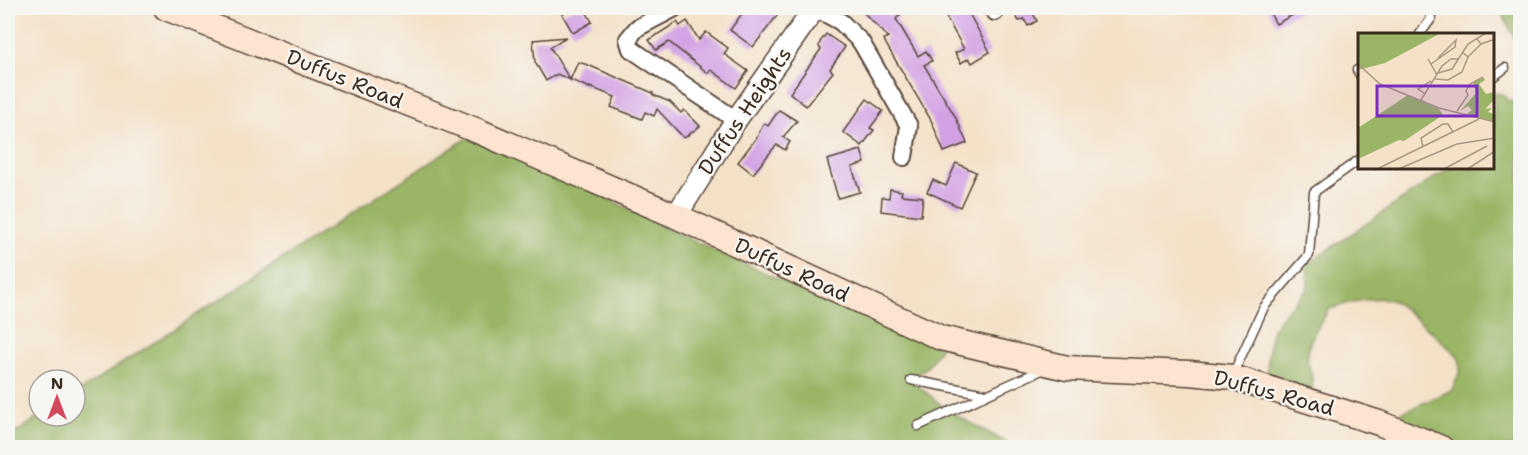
<svg xmlns="http://www.w3.org/2000/svg" width="1528" height="455" viewBox="0 0 1528 455" font-family="'Shantell Sans',sans-serif">
  <style>
    .forest { fill: #9ab566; stroke: #6a7042; stroke-width: 1.5 }
    .building { fill: #d2a1e4 }
    .lines { fill: none; stroke-linecap: round; stroke-linejoin: round }
    .service-casing { stroke: #574538; stroke-width: 11 }
    .minor-casing { stroke: #574538; stroke-width: 20 }
    .tertiary-casing { stroke: #574538; stroke-width: 24 }
    .secondary-casing { stroke: #574538; stroke-width: 27 }
    .service { stroke: #fff; stroke-width: 8 }
    .minor { stroke: #fff; stroke-width: 16 }
    .tertiary { stroke: #fff; stroke-width: 21 }
    .secondary { stroke: #fce5d0; stroke-width: 24 }
    .labels { text-anchor: middle; dominant-baseline: central; stroke-width: 4.5; stroke-linejoin: round; paint-order: stroke }
    .street-label { font-size: 21px; fill: #3b2a1e; stroke: #f6f6f2 }
    .inset-road { fill: none; stroke: #aa9884; stroke-width: 1.5 }
    .view { fill: #7b2cbf; fill-opacity: 0.15; stroke: #7b2cbf; stroke-width: 3 }
    .inset-edge { fill: none; stroke: #3b2a1e; stroke-width: 3 }
  </style>
  <rect width="100%" height="100%" fill="#f6f6f2"/>
  <filter id="ink" filterUnits="userSpaceOnUse"><feTurbulence type="fractalNoise" baseFrequency=".0167" numOctaves="2"/><feDisplacementMap in="SourceGraphic" scale="12" xChannelSelector="R" yChannelSelector="G"/><feConvolveMatrix kernelMatrix="1 2 1 2 8 2 1 2 1" color-interpolation-filters="sRGB"/></filter>
  <filter id="wash" filterUnits="userSpaceOnUse"><feTurbulence type="fractalNoise" baseFrequency=".008" numOctaves="4" result="noise"/><feDisplacementMap in="SourceGraphic" scale="24" xChannelSelector="R" yChannelSelector="G"/><feGaussianBlur stdDeviation="1.35" result="paint"/><feColorMatrix in="noise" values="0 0 0 0 0 0 0 0 0 0 0 0 0 0 0 0 0 1.4 0 .05"/><feComposite in="paint" operator="in"/></filter>
  <g filter="url(#wash)">
    <rect width="100%" height="100%" fill="#f4e1c8"/>
    <g class="forest">
      <polygon points="1499,8 1520,8 1520,48"/>
      <path d="M1494,93l9,1 5,7 12,1v345h-79l-62,-24 73,-33c4,-10 11,-20 7,-31 -3,-7 -58,-54 -66,-58 -15,-7 -49,3 -64,8 -9,15 -25,35 -21,54 3,11 6,16 4,28l-45,-17c2,-52 6,-48 41,-85l-1,-25 142,-96h45z"/>
      <polygon points="478,131 667,229 826,300 941,347 928,366 911,380 950,412 1006,442 998,448 8,448 8,438 41,416 75,416 75,394"/>
    </g>
    <g id="blocks">
      <g class="building">
        <polygon points="573,8 584,8 592,22 573,33 562,14"/>
        <polygon points="746,8 783,8 753,47 730,30"/>
        <polygon points="859,8 892,8 900,15 896,19 918,56 926,51 932,61 924,65 955,116 967,143 944,152 931,120 887,46 884,39 888,37"/>
        <polygon points="963,8 966,8 990,52 972,63 969,58 961,63 955,53 964,49 946,17"/>
        <polygon points="1011,8 1042,8 1033,13 1037,21 1028,26 1024,19 1019,21"/>
        <polygon points="1267,8 1306,8 1276,24"/>
        <polygon points="687,21 699,40 706,32 728,48 724,54 748,71 736,88 711,70 708,73 669,42 656,50 649,40 677,22 680,26"/>
        <polygon points="826,34 845,47 830,69 833,72 806,106 790,93 821,49 819,47 820,42"/>
        <polygon points="566,37 550,47 570,80 578,62 588,65 653,93 653,95 670,102 681,113 684,110 700,126 684,138 657,109 654,116 645,112 642,119 611,107 615,97 590,87 590,88 557,74 546,81 535,62 533,40"/>
        <polygon points="867,99 883,111 870,128 874,130 862,146 843,132"/>
        <polygon points="779,110 797,121 783,137 790,142 785,150 777,145 773,149 753,174 738,162 757,137 764,123 768,126"/>
        <polygon points="861,150 865,163 852,167 860,192 838,198 827,160"/>
        <polygon points="956,163 976,172 960,207 927,192 933,180 946,186"/>
        <polygon points="890,189 902,191 901,195 923,197 921,216 881,211 882,197 889,198"/>
      </g>
    </g>
  </g>
  <g filter="url(#ink)">
    <use href="#blocks" fill-opacity="0" stroke="#574538" stroke-width="1.5"/>
    <g class="lines">
      <g class="service-casing">
        <g id="service">
          <polyline points="1420,34 1431,19 1430,8"/>
          <polyline points="1360,69 1357,70 1360,75"/>
          <polyline points="1494,76 1505,68"/>
          <polyline points="1233,374 1264,307 1309,255 1314,192 1360,159"/>
          <polyline points="911,380 986,394"/>
          <polyline points="918,426 1046,368"/>
        </g>
      </g>
      <g class="minor-casing">
        <g id="minor">
          <polyline points="675,8 637,28 628,39 631,49 736,120"/>
          <polyline points="815,8 841,22 861,42 909,126 904,157"/>
          <polyline points="992,8 995,12"/>
        </g>
      </g>
      <g class="tertiary-casing">
        <polyline id="tertiary" points="676,216 736,120 815,8"/>
      </g>
      <g class="secondary-casing">
        <polyline id="secondary" points="166,8 478,131 676,216 941,338 1067,368 1189,373 1232,377 1379,423 1441,448"/>
      </g>
      <use href="#service" class="service"/>
      <use href="#minor" class="minor"/>
      <use href="#tertiary" class="tertiary"/>
      <use href="#secondary" class="secondary"/>
    </g>
  </g>
  <g class="labels">
    <g class="street-label">
      <text transform="translate(345 79) rotate(22)">Duffus Road</text>
      <text transform="translate(745 111) rotate(-56)">Duffus Heights</text>
      <text transform="translate(792 270) rotate(25)">Duffus Road</text>
      <text transform="translate(1274 393) rotate(15)">Duffus Road</text>
    </g>
  </g>
  <g transform="translate(1358 33)">
    <rect width="136" height="136" fill="#f4e1c8"/>
    <path d="M0,0h83l-56,30 -27,7zM125,44l2,3 -6,4 7,10 8,-2v8l-9,9 7,-1 -4,4 6,2v8l-27,-8 5,-4 -4,-4 -8,5 16,-18 -3,-11zM50,62l31,14 4,6 -39,26 -5,-1 -41,19v-31z" fill="#9ab566"/>
    <path class="inset-road" d="M118,5l5,6 14,-5M110,24l13,-13M70,26l9,16M0,31l22,20 59,24 56,14M73,31l24,-17 1,-7 -18,18M80,40l14,-4 16,-25 18,-11M77,46l13,1 14,-8 6,-15 -6,-5M67,61l-7,-5 13,-8M63,67l21,-34 9,-7h8M99,78l11,-16 -2,-4 4,-7 13,-7M65,114l-2,-9 22,-14h5l5,8M17,137l104,-51M38,137l61,-26 38,-6M84,137l45,-24M108,137l29,-19"/>
    <path class="view" d="M19,53h100v30h-100z"/>
    <rect width="136" height="136" class="inset-edge"/>
  </g>
  <rect width="1528" height="455" fill="none" stroke="#f6f6f2" stroke-width="30"/>
  <g transform="translate(57 398)"><circle r="28" fill="#f6f6f2" stroke="#aba49d" stroke-width="1.5"/>
  <path d="M0-4.5L10 22L0 15L-10 22Z" fill="#d1495b"/>
  <text y="-9" font-size="16" font-weight="bold" text-anchor="middle" fill="#3b2a1e">N</text>
  </g>
</svg>
